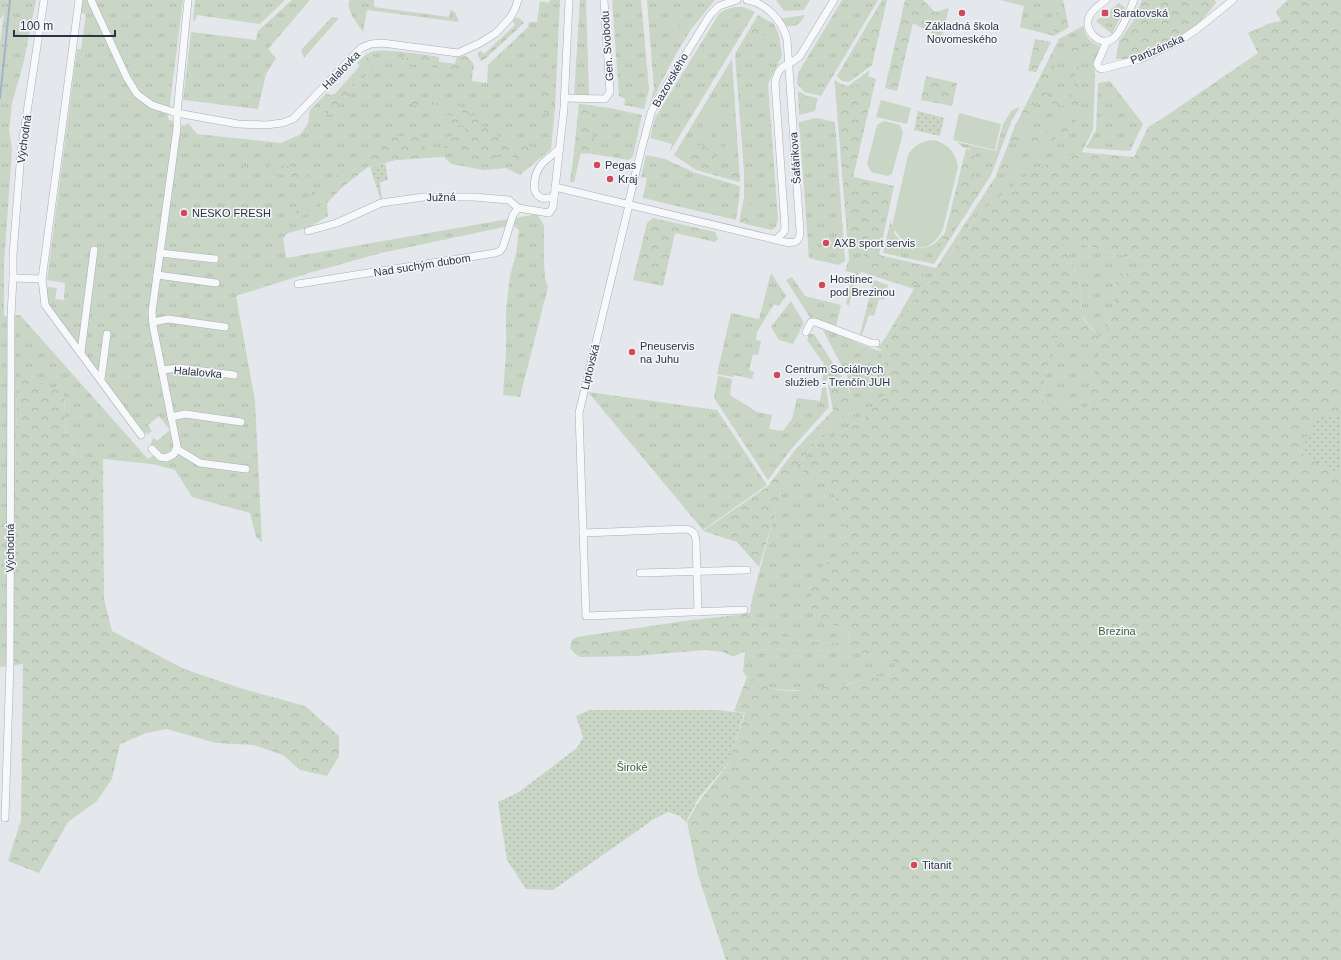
<svg xmlns="http://www.w3.org/2000/svg" width="1341" height="960" viewBox="0 0 1341 960" font-family="Helvetica,sans-serif">
  <style>
    .grass { fill: url(#grass-tufts) }
    .forest { fill: url(#forest-crowns); fill-rule: evenodd }
    .park { fill: url(#park-dots) }
    .pitch { fill: #c9d6c5 }
    .lines { fill: none; stroke-linecap: round; stroke-linejoin: round }
    .stream { stroke: #9fb4cc; stroke-width: 2 }
    .minor-casing { stroke: #a9aeb7; stroke-width: 8 }
    .minor { stroke: #f7f8fa; stroke-width: 7 }
    .poi-dot { fill: #d1495b; stroke: #f4f6f9; stroke-width: 1.5 }
    .labels { text-anchor: middle; dominant-baseline: central; stroke-width: 3; stroke-linejoin: round; paint-order: stroke }
    .poi-label { font-size: 11px; fill: #2b3445; stroke: #f4f6f9; text-anchor: start }
    .street-label { font-size: 11px; fill: #2b3445; stroke: #f4f6f9 }
    .park-label { font-size: 11px; fill: #3f6138; stroke: #f4f6f9 }
  </style>
  <defs>
    <pattern id="grass-tufts" width="24" height="20" patternUnits="userSpaceOnUse"><rect width="24" height="20" fill="#c9d6c5"/><path d="M3 7l-1-3M5 7V3M7 7l1-3M15 17l-1-3M17 17v-4M19 17l1-3" fill="none" stroke="#adb8ab"/></pattern>
    <pattern id="forest-crowns" width="20" height="18" patternUnits="userSpaceOnUse"><rect width="20" height="18" fill="#c9d6c5"/><path d="M2 6a3 3 0 1 1 6 0M12 15a3 3 0 1 1 6 0" fill="none" stroke="#adb8ab"/></pattern>
    <pattern id="park-dots" width="8" height="8" patternUnits="userSpaceOnUse"><rect width="8" height="8" fill="#c9d6c5"/><path d="M2 2h.1M6 6h.1" fill="none" stroke="#adb8ab" stroke-width="1.8" stroke-linecap="round"/></pattern>
  </defs>
  <rect width="100%" height="100%" fill="#e4e7ec"/>
  <g class="grass">
    <path d="M0,0h36l-13,65 -11,38 -3,27 3,20 -8,114v52l16,-1 128,144 9,-6 -6,-8 1,-5 2,-2 3,3 13,-11 -11,-14 -11,9 4,6 -4,3 -4,-2 -91,-121 -6,-12 -1,-9 2,-3 9,1 -2,11 9,1 1,-17 -18,-3 30,-231h4l5,-35 -6,-1 1,-13h102l-15,119 16,7 4,-3 9,11 84,9 20,-9 7,-11 2,-13 17,-17 3,2 5,-1 25,-28 -3,-3c4,-4 9,-9 14,-11 14,-4 53,3 68,5v5l16,2 2,-7 9,-1 7,7 -1,18 15,2 1,-18 40,-38 1,-5h8l3,-21 9,2 1,-3h10l-5,108 -4,41 -31,26 -14,-7 -22,2 -33,-6 -7,-7 -49,3 -27,7 -26,20 -15,16 1,13 -20,12 -20,5 -5,5 3,20 246,-43v-4l3,-1 9,16v36l1,16 3,9 -28,110 -17,-2 3,-44v-41l4,-34 6,-22 3,-24 -6,-5 -132,28 -72,20 -73,23 19,105 7,142 -6,-6 -6,-24 -58,-16 -17,-27 -23,-6 -49,-5h-26l-11,-27 -2,-38 -47,-9 -5,273 -12,2v-617l4,-29 -4,5z"/>
    <polygon points="195,0 285,0 260,24 197,15 195,21 193,21"/>
    <polygon points="292,0 310,0 268,49 276,58 266,74 258,109 183,100 191,32 256,40 258,31"/>
    <path d="M350,0h24v7l75,10 2,-8 5,5 3,8 -92,-12 -4,22c-5,-8 -19,-24 -13,-32z"/>
    <polygon points="580,0 586,0 589,96 574,96"/>
    <polygon points="612,0 641,0 649,89 644,109 624,105 625,99 619,96"/>
    <polygon points="647,0 715,0 692,28 676,54 650,104 654,89"/>
    <polygon points="776,0 810,0 804,10 784,11"/>
    <polygon points="842,0 878,0 821,96 804,92 797,83 798,73"/>
    <polygon points="882,0 887,0 872,65 849,82 842,81 837,76"/>
    <polygon points="1000,0 1063,0 1069,27 1054,36 1020,27 1024,6"/>
    <polygon points="1119,3 1125,8 1112,34 1096,21"/>
    <polygon points="734,7 743,7 755,12 669,153 672,144 650,138 655,118 719,14 725,10"/>
    <path d="M758,15l16,9 5,11 3,21 -14,28 10,135c-1,5 -2,9 -7,11l-32,-8 5,-24v-27l-9,-117z"/>
    <path d="M805,15c-5,10 -9,12 -20,11l-6,-7z"/>
    <path d="M1083,26c3,11 6,16 17,20 -3,10 -7,21 -5,32l-2,52 -11,22h-3l-99,60 -40,56 -22,25 -36,57 -5,-2 9,-11 28,-48 -52,-17 -5,3 -8,30 -3,-1 7,-31 -8,-2 4,-11 -14,-174 -1,-3 1,-3 6,4 7,2 22,-16 -2,6 8,3 -23,98 41,9 -15,69 57,13 60,-92 20,-52 43,-85z"/>
    <polygon points="732,59 740,182 696,170 674,155"/>
    <polygon points="1110,81 1143,124 1130,151 1086,148 1096,130 1098,83"/>
    <polygon points="798,91 807,96 818,98 815,111 799,115"/>
    <polygon points="579,104 610,108 642,115 633,156 629,160 581,152 574,182 570,182 576,138"/>
    <path d="M1020,107l-8,13 -21,55 -57,89 -51,-11 8,-34c0,4 1,8 2,12 11,20 37,24 49,4l4,1 24,-87 -8,-2 -5,-5 39,9 7,-27 9,-14z"/>
    <polygon points="816,118 835,122 845,261 838,265 809,258 799,122"/>
    <polygon points="646,155 665,159 693,172 740,186 739,199 736,220 643,198 647,178 641,177"/>
    <path d="M1062,244h18l71,19 -1,4 -33,9 -4,29 -9,38 -22,-26c1,-25 -7,-52 -20,-73z"/>
    <polygon points="771,273 786,296 779,306 774,304 757,332 756,340 761,341 758,355 753,354 749,370 754,372 752,379 734,375 733,377 717,374 731,313 759,319"/>
    <polygon points="792,277 805,296 841,305 836,327 811,319 786,280"/>
    <polygon points="874,280 888,285 884,300 879,299 874,316 869,315 862,335 860,334"/>
    <polygon points="791,301 804,323 793,344 779,340 771,327"/>
    <polygon points="823,330 829,331 865,346 880,351 892,386 863,420 836,434 808,478 824,482 833,491 841,510 846,533 845,552 824,564 822,620 848,631 850,638 845,643 801,641 783,637 761,630 750,613 753,595 774,517 777,503 787,480 815,443 824,436 829,430 838,421 852,412 850,391 844,380 848,378"/>
    <polygon points="809,334 814,334 842,377 822,381 824,364 807,340"/>
    <polygon points="1053,336 1101,344 1087,409 1041,400"/>
    <polygon points="718,376 732,379 730,395 757,412 772,415 769,429 783,431 792,419 797,398 820,401 822,388 826,387 829,407 792,448 768,480 714,398"/>
    <polygon points="588,392 717,410 767,485 703,530"/>
    <path d="M771,649l38,2 40,-1 41,9 5,3v6l-1,5c-36,9 -125,34 -151,-1l2,-21z"/>
  </g>
  <g class="forest">
    <polygon points="885,0 874,52 865,57 858,42 882,1"/>
    <polygon points="905,0 923,0 935,12 949,8 942,37 925,30 913,23 897,91 885,88"/>
    <polygon points="1059,0 1060,0 1068,26 1053,35"/>
    <polygon points="1142,0 1215,0 1216,3 1195,28 1133,59 1116,59 1119,41 1134,20"/>
    <path d="M1288,0h53v960h-615l-28,-85 -11,-53 11,-19 30,-39 17,-51 -11,-2 13,-34 16,8 16,5 15,1 55,-7 44,-11 2,-5v-6l-5,-3 -41,-9 -40,1 -38,-2 -26,2 -10,5h-4l-8,-4 -18,-2 -70,6 -55,1 -6,-4 -4,-5 2,-8 5,-3 114,-17 38,-4 21,-3 11,17 22,7 18,4 43,2 6,-5 -2,-7 -26,-11 -11,-7 1,-28 12,-21 20,-12 2,-19 -5,-23 -8,-19 -9,-9 -16,-4 -5,-6 33,-38 27,-14 29,-34 -12,-35 2,-1 36,-57 22,-25 40,-56 53,-42 46,-18 55,5 14,-30 15,-9 95,-65 -10,-20 22,-10 11,-2 -5,-10zM1063,244h17l71,19 -1,4 -33,9 -4,29 -9,38 -22,-25c1,-26 -7,-52 -19,-74zM1053,337l47,7 -13,65 -46,-9z"/>
    <polygon points="332,17 339,18 304,58 301,50"/>
    <polygon points="758,17 761,19 764,39 752,41 745,37"/>
    <polygon points="515,18 519,18 524,23 485,59 481,61 478,56 478,52 481,51 484,54 515,25 513,21"/>
    <polygon points="1035,39 1051,42 1036,72 1028,71"/>
    <polygon points="1069,40 1077,42 1082,55 1078,93 1081,112 1072,128 1038,150 1009,141 1013,131 1039,137 1069,115 1078,59 1056,55"/>
    <polygon points="411,54 439,57 439,62 455,64 457,57 466,56 473,63 474,70 467,71 398,63 394,58 410,58"/>
    <path d="M369,56l7,3c-2,13 -19,23 -29,31l3,4 -21,21h-4l1,-19 9,-2z"/>
    <polygon points="1051,58 1056,59 1047,96 1066,99 1064,106 1034,101 1029,121 1019,119"/>
    <polygon points="552,61 556,66 551,78 551,94 554,98 553,115 546,114 538,102 537,96 547,75 546,62"/>
    <polygon points="926,76 957,83 952,106 921,100"/>
    <polygon points="864,79 875,79 853,177 878,183 889,199 878,256 920,265 924,277 912,287 886,280 863,267 865,248 857,244 849,243 838,88 846,86 855,86"/>
    <polygon points="409,99 477,109 470,114 411,105"/>
    <polygon points="579,104 597,106 590,119 595,146 587,154 574,152"/>
    <polygon points="475,114 479,125 492,128 499,137 513,144 537,149 526,160 519,161 504,151 485,165 460,154 454,142 446,149 439,140 449,136 463,138 466,134 464,126 446,123 445,115 468,118"/>
    <polygon points="396,136 420,137 430,157 395,160 368,167 366,155"/>
    <polygon points="702,145 713,152 714,165 739,172 739,182 696,169 680,157 691,147"/>
    <polygon points="966,149 976,152 972,172 979,178 980,190 942,251 939,250 946,229"/>
    <polygon points="1002,159 1024,165 1007,174 997,173"/>
    <polygon points="273,164 308,169 307,175 302,180 285,175 228,171 237,166 261,168"/>
    <polygon points="352,167 358,175 342,187 327,203 323,193 339,173"/>
    <polygon points="313,190 321,199 310,214 298,216 294,211 303,211 308,205"/>
    <polygon points="744,203 752,205 749,218 760,221 759,227 740,222"/>
    <polygon points="653,218 715,232 718,239 715,242 675,233 663,286 633,280 647,223"/>
    <polygon points="29,376 64,394 66,432 77,459 103,459 104,599 112,631 184,669 243,689 305,706 339,736 339,756 327,776 300,770 283,755 254,745 216,743 167,729 146,733 120,744 112,779 97,801 68,822 39,873 8,861 21,820 23,664 0,667 0,660 12,658 17,384"/>
    <polygon points="844,380 853,400 852,412 838,421 829,430 824,436 815,443 787,480 777,503 774,517 759,567 737,542 703,531 768,486 795,450 833,410 828,385"/>
  </g>
  <g class="park">
    <polygon points="918,111 944,118 940,136 914,130"/>
    <polygon points="385,163 388,180 380,182 382,200 381,201 370,167"/>
    <polygon points="1338,416 1341,418 1341,472 1331,471 1300,452 1316,418"/>
    <polygon points="590,710 717,710 744,713 729,762 698,799 686,822 680,816 668,812 654,819 553,890 526,889 507,860 498,802 519,792 577,748 583,737 576,716"/>
  </g>
  <g class="pitch">
    <polygon points="672,10 682,12 678,34 668,32"/>
    <polygon points="881,100 911,108 907,124 876,117"/>
    <polygon points="709,108 720,113 711,137 700,133"/>
    <polygon points="959,113 1001,124 995,150 953,140"/>
    <polygon points="884,121 900,125 903,133 892,174 888,176 871,172 867,164 877,125"/>
    <polygon points="726,133 735,133 734,156 725,156"/>
    <path d="M934,140c14,4 22,13 24,27l-15,62c-12,26 -35,23 -48,1l-5,24 -4,-1 22,-98c6,-10 14,-14 26,-15z"/>
  </g>
  <g class="lines">
    <polyline class="stream" points="0,98 10,0"/>
    <g class="minor-casing">
      <g id="minor">
        <polyline points="79,0 42,279 45,305 141,435"/>
        <polyline points="91,0 127,78 137,94 152,105 177,113 238,124 266,125 282,123 293,119 361,48 371,44 382,43 458,53 480,43 496,33 510,18 515,9 518,0"/>
        <path d="M1106,0c-5,4 -13,9 -16,15 -9,15 12,35 25,22 9,-10 14,-25 19,-37"/>
        <polyline points="1107,41 1097,64 1099,68 1102,69 1140,59 1181,40 1197,29 1233,0"/>
        <polyline points="565,98 605,99 610,92 604,0"/>
        <path d="M555,187l230,55c11,2 15,-1 15,-11l-13,-192c-5,-19 -21,-36 -40,-39"/>
        <path d="M554,197c-4,1 -8,2 -12,1 -13,-5 -7,-25 -1,-33 5,-6 13,-11 19,-17"/>
        <polyline points="628,205 641,151 651,113 654,106 710,15 719,6 737,0"/>
        <polyline points="629,205 579,413 586,616 744,610"/>
        <polyline points="308,231 337,223 381,203 424,197 474,197 509,200 518,208 549,213 553,207 564,108 569,0"/>
        <path d="M775,240l9,-8 1,-5 -10,-144c4,-22 13,-15 25,-27l34,-56"/>
        <polyline points="160,253 215,259"/>
        <polyline points="157,275 216,283"/>
        <polyline points="13,278 42,279"/>
        <polyline points="298,284 495,253 500,251 503,247 513,215 518,208"/>
        <polyline points="153,322 168,319 225,327"/>
        <polyline points="806,332 811,322 815,322 871,343 876,343"/>
        <polyline points="81,352 94,250"/>
        <polyline points="162,370 179,368 234,375"/>
        <polyline points="101,379 107,334"/>
        <polyline points="171,417 185,414 241,422"/>
        <polyline points="152,449 160,457 166,458 174,454 177,446 153,326 152,312 177,128 177,113 188,0"/>
        <polyline points="177,449 200,463 246,469"/>
        <path d="M583,533l103,-4c6,1 9,4 10,10l2,73"/>
        <polyline points="640,573 747,570"/>
        <polyline points="5,818 10,664 11,316 13,278 13,255 21,152 44,0"/>
      </g>
    </g>
    <use href="#minor" class="minor"/>
  </g>
  <g class="poi-dot">
    <circle cx="962" cy="13" r="4"/>
    <rect x="1101" y="9" width="8" height="8" rx="2"/>
    <circle cx="597" cy="165" r="4"/>
    <circle cx="610" cy="179" r="4"/>
    <circle cx="184" cy="213" r="4"/>
    <circle cx="826" cy="243" r="4"/>
    <circle cx="822" cy="285" r="4"/>
    <circle cx="632" cy="352" r="4"/>
    <circle cx="777" cy="375" r="4"/>
    <circle cx="914" cy="865" r="4"/>
  </g>
  <g class="labels">
    <g class="poi-label">
      <text x="1113" y="13">Saratovská</text>
      <text x="962" y="26" text-anchor="middle">Základná škola<tspan x="962" dy="13">Novomeského</tspan></text>
      <text x="605" y="165">Pegas</text>
      <text x="618" y="179">Kraj</text>
      <text x="192" y="213">NESKO FRESH</text>
      <text x="834" y="243">AXB sport servis</text>
      <text x="830" y="279">Hostinec<tspan x="830" dy="13">pod Brezinou</tspan></text>
      <text x="640" y="346">Pneuservis<tspan x="640" dy="13">na Juhu</tspan></text>
      <text x="785" y="369">Centrum Sociálnych<tspan x="785" dy="13">služieb - Trenčín JUH</tspan></text>
      <text x="922" y="865">Titanit</text>
    </g>
    <g class="street-label">
      <text transform="translate(607 46) rotate(-94)">Gen. Svobodu</text>
      <text transform="translate(1157 49) rotate(-24)">Partizánska</text>
      <text transform="translate(341 70) rotate(-46)">Halalovka</text>
      <text transform="translate(670 80) rotate(-60)">Bazovského</text>
      <text transform="translate(24 139) rotate(-82)">Východná</text>
      <text transform="translate(795 158) rotate(-94)">Šafárikova</text>
      <text transform="translate(441 197) rotate(-1)">Južná</text>
      <text transform="translate(422 265) rotate(-9)">Nad suchým dubom</text>
      <text transform="translate(590 367) rotate(-76)">Liptovská</text>
      <text transform="translate(198 372) rotate(5)">Halalovka</text>
      <text transform="translate(10 548) rotate(-90)">Východná</text>
    </g>
    <g class="park-label">
      <text x="1117" y="631">Brezina</text>
      <text x="632" y="767">Široké</text>
    </g>
  </g>
  <path d="M14 30v6h101v-6" fill="none" stroke="#2b3445" stroke-width="2"/>
  <text x="20" y="30" font-size="12" fill="#2b3445" stroke="#f4f6f9" stroke-width="3" paint-order="stroke">100 m</text>
</svg>
